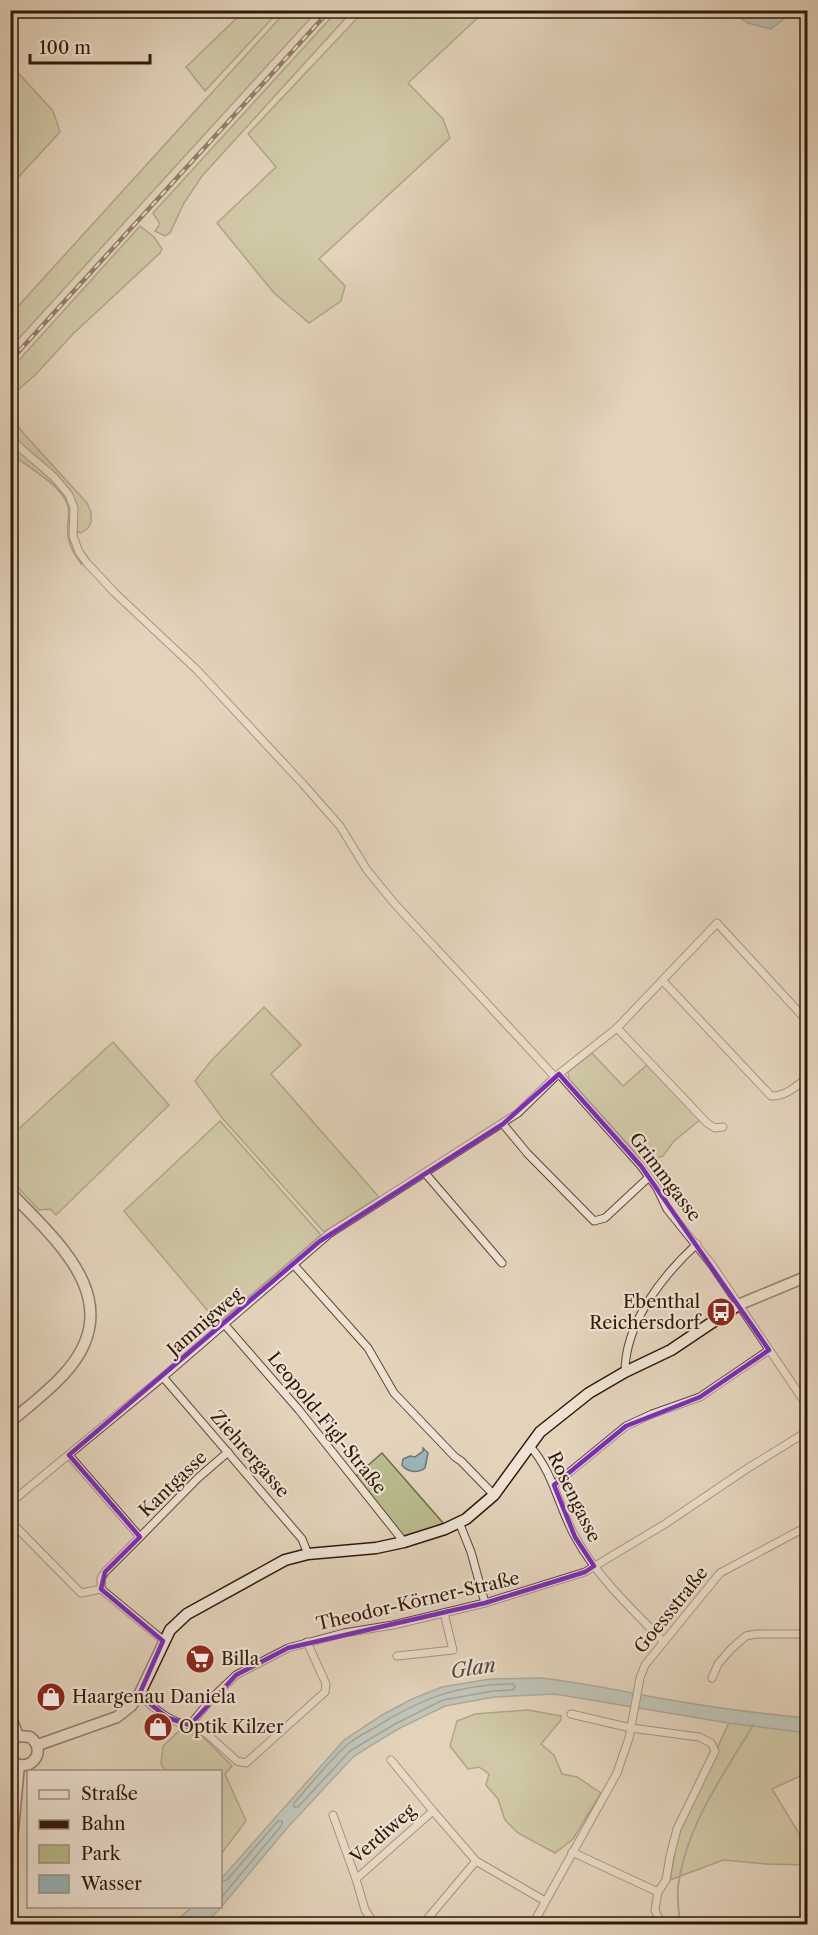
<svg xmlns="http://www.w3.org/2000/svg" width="818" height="1935" viewBox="0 0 818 1935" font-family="'Libre Caslon Text',serif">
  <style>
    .green { fill: #b9bb8c; stroke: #766a4a; stroke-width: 1.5 }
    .water { fill: #98b6b9; stroke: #6f7772; stroke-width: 1.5 }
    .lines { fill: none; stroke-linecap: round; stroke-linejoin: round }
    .shore { stroke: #656760; stroke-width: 1.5 }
    .stream { stroke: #6f7772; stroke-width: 2 }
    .minor-casing { stroke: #5e4735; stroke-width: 9 }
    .secondary-casing { stroke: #321808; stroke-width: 13 }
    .minor { stroke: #ede2d3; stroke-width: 7 }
    .secondary { stroke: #ede2d3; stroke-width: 10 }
    .rail-casing { stroke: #321808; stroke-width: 4.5 }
    .rail { stroke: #ede2d3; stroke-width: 2; stroke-dasharray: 7; stroke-linecap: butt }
    .marked { fill: none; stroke: #7b2cbf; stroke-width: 4.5; stroke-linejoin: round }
    .labels { text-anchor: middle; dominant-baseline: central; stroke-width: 4.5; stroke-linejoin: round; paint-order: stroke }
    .street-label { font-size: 18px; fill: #321808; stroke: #ede2d3 }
    .poi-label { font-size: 18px; fill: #321808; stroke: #ede2d3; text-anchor: start }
    .water-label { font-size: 20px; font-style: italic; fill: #51473d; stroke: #ede2d3 }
  </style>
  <rect width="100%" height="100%" fill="#e3d3bb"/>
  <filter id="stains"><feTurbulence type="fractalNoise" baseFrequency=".00333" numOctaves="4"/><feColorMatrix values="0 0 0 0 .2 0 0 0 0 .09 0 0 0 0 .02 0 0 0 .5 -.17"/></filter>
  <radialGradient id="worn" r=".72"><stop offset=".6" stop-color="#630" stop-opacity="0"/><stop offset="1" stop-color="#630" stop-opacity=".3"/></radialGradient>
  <g class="green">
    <polygon points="245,10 279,11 205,91 186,67"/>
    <polygon points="286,11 317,11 11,347 11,314"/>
    <polygon points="337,11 352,11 202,176 184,203 170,233 165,236 155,231 160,224 153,213"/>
    <polygon points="364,11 485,11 408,83 443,119 450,138 319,259 345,286 341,301 309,323 274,293 217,223 276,167 248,134"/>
    <polygon points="11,65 53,111 60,132 13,183 10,181"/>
    <polygon points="140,226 154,237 162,249 160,253 74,333 35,375 11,396 11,369"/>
    <polygon points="10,416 25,435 87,503 91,512 91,522 88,528 81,533 76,531 76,505 11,436"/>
    <path d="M10,442l43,37 15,18 3,14 -1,28 12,26c-7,-9 -13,-18 -14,-29 -2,-13 4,-25 -3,-37 -9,-16 -39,-34 -54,-45z"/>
    <polygon points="264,1007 301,1045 271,1074 379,1197 324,1232 223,1119 195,1081 211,1061"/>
    <polygon points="113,1042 169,1105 56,1215 50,1209 39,1210 11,1180 11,1136"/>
    <polygon points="592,1053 623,1086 648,1064 700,1120 674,1141 663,1156 645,1163 569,1079 568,1072"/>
    <polygon points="220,1121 321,1235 218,1323 124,1211"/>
    <polygon points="382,1453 444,1524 404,1537 356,1476"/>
    <polygon points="528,1710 561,1716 561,1720 541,1744 554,1755 562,1774 577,1777 601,1793 573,1839 555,1853 518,1833 505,1820 498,1799 486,1785 489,1774 479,1767 468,1769 450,1746 457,1721 475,1714"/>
    <polygon points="730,1720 807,1728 807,1773 772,1789 800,1835 807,1865 767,1864 723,1860 670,1880 678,1834"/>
    <polygon points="180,1730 202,1736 232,1766 225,1774 246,1821 221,1854 220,1772 166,1771 161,1764 163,1746"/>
  </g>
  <g class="water">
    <polygon points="735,10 794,10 794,11 771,29 748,23 733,13"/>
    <path d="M423,1448l5,5 -3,15c-7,6 -18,4 -23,-3l1,-6 7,-3 5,1 8,-6z"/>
    <path d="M541,1678c34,4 67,10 101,17 54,10 110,18 165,23v15l-79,-10 -173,-29 -61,3 -49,9 -47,23 -44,27 -66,71 -71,85 -14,12h-31l20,-17 28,-1 1,-27 123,-139 38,-25 30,-16 30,-12 48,-8z"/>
  </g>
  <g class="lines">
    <g class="shore">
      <path d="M513,1684l2,3 -2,3 -20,1 -50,9 -48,24 -45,27 -52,56h-4v-4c17,-19 34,-41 53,-58 8,-7 18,-12 27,-17 46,-29 84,-44 139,-44z"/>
      <polyline points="220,1882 227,1880 278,1821 282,1821 282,1825 220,1899"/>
    </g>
    <path class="stream" d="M680,1924c-1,-11 -3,-25 -2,-37 8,-61 45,-112 76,-163"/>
    <g class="minor-casing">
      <g id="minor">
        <polyline points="10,439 54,477 69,495 74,508 73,536 79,552 87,563 115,593 197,670 303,784 340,826 367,870 394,903 555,1077"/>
        <path d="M663,981l108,115c14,1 27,-10 37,-20"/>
        <polyline points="617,1028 707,1123 715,1128 723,1127"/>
        <polyline points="559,1074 641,1166 657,1188 667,1209 712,1265 808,1407"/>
        <polyline points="503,1124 527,1153 594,1221 605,1218 649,1177"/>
        <polyline points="425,1173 502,1263"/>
        <polyline points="294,1265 368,1348 394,1393 455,1457 461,1461 494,1495"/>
        <polyline points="225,1325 299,1410 404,1542"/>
        <path d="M625,1372c0,-49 38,-97 72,-128"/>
        <polyline points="163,1377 302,1539 308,1554"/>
        <path d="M529,1445c26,29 29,63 48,95 22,39 56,70 87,102"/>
        <polyline points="69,1455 140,1537 105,1572 101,1578 101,1589"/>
        <polyline points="554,1485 626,1426 652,1414 700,1397 769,1350"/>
        <polyline points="10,1503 163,1377 329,1234 518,1113 555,1077 617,1028 717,923 808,1022"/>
        <polyline points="10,1521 81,1593 101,1589 164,1641"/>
        <polyline points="459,1522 471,1552 485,1603"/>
        <polyline points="140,1537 198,1478 228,1452"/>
        <polyline points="397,1656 453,1650 444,1613"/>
        <polyline points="712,1678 718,1664 732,1648 746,1636 756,1634 808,1634"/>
        <path d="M139,1695c16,13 30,28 51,30l23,-28 23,-22 52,-27 56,-15 49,-8 92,-22 100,-31 80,-48 80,-54 63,-39"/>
        <polyline points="571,1714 631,1728 699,1737 711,1743 715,1751 677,1829 670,1856 666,1880 658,1892 572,1852"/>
        <polyline points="190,1725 206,1733 237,1761 246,1763 325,1692 326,1684 307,1642"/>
        <polyline points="433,1811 476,1861 545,1901"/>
        <polyline points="333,1815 356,1879 433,1811 391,1760"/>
        <polyline points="356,1879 365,1910 374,1924"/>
        <polyline points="658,1892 655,1910 661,1924"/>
        <polyline points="423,1924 476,1861"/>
        <polyline points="533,1924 617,1773 629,1738 640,1678 645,1665 720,1573 808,1526"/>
      </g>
    </g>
    <g class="secondary-casing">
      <g id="secondary">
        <path d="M10,1192c48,50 119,110 55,181 -16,18 -36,33 -55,49"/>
        <polyline points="10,1715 18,1736"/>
        <path d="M10,1742l8,-6 12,1c20,15 -3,40 -20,22"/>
        <polyline points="38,1745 117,1717 131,1706 139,1695 170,1630 187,1614 285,1560 308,1554 376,1548 404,1542 445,1529 466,1519 494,1495 540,1432 589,1393 625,1372 671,1350 738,1305 808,1276"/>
        <polyline points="10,1862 19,1765"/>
      </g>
    </g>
    <use href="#minor" class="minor"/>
    <use href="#secondary" class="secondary"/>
    <g class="rail-casing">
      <polyline id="rail" points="10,361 330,10"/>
    </g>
    <use href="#rail" class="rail"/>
  </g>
  <path d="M0 0H818V1935H0ZM559,1074l82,92 128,184 -69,47 -74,29 -72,59 21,52 19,29 -9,6 -100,31 -197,45 -52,27 -46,50 -22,-7 -29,-23 24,-54 -62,-52 4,-17 35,-35 -71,-82 251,-214 183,-117z" fill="#e3d3bb" fill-opacity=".55" fill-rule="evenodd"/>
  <path class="marked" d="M559,1074l82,92 128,184 -69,47 -74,29 -72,59 21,52 19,29 -9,6 -100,31 -197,45 -52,27 -46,50 -22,-7 -29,-23 24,-54 -62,-52 4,-17 35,-35 -71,-82 251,-214 183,-117z"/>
  <defs>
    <g id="bus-disc" transform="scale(1.5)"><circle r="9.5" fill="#8f2418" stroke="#ede2d3"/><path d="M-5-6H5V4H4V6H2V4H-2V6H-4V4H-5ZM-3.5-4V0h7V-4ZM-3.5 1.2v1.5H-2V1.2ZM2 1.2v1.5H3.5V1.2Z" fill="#fff"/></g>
    <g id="supermarket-disc" transform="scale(1.5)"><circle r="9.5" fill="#8f2418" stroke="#ede2d3"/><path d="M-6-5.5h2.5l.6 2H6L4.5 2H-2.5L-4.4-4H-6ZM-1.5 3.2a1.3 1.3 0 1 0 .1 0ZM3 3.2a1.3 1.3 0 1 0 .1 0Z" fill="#fff"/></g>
    <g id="shop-disc" transform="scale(1.5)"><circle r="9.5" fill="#8f2418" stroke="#ede2d3"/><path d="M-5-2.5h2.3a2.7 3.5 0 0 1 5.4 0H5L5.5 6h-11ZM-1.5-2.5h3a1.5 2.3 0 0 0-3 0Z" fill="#fff"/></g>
  </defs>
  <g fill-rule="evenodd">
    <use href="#bus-disc" x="721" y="1312"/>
    <use href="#supermarket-disc" x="200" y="1659"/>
    <use href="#shop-disc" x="51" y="1697"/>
    <use href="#shop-disc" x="158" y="1727"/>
  </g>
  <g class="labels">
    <g class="street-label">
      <text transform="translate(665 1177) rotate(53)">Grimmgasse</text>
      <text transform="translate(205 1322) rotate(-41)">Jamnigweg</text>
      <text transform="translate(327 1423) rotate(51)">Leopold-Figl-Straße</text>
      <text transform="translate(250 1454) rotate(49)">Ziehrergasse</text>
      <text transform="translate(173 1484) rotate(-44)">Kantgasse</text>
      <text transform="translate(574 1497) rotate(64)">Rosengasse</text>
      <text transform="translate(418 1601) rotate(-13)">Theodor-Körner-Straße</text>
      <text transform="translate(671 1610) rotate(-51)">Goessstraße</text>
      <text transform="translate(383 1834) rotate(-41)">Verdiweg</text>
    </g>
    <g class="poi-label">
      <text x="700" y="1302" text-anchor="end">Ebenthal<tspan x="700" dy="21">Reichersdorf</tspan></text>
      <text x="221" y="1659">Billa</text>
      <text x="72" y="1697">Haargenau Daniela</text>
      <text x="179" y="1727">Optik Kilzer</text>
    </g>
    <g class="water-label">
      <text transform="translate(473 1668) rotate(-9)">Glan</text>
    </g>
  </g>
  <rect width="818" height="1935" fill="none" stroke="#e3d3bb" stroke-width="36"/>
  <rect x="12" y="12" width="794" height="1911" fill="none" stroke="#321808" stroke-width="3"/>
  <rect x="18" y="18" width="782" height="1899" fill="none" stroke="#321808" stroke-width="1.5"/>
  <rect x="27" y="1770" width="195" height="138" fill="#ede2d3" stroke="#a29182" stroke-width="1.5"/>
  <rect x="39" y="1790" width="30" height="9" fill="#ede2d3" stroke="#a29182" stroke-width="1.5"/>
  <text x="81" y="1800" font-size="18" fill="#321808">Straße</text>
  <rect x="39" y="1820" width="30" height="9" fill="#321808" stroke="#a29182" stroke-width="1.5"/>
  <text x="81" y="1830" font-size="18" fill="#321808">Bahn</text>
  <rect x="39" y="1845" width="30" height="18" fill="#b9bb8c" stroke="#a29182" stroke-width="1.5"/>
  <text x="81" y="1860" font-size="18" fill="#321808">Park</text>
  <rect x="39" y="1875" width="30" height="18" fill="#98b6b9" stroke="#a29182" stroke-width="1.5"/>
  <text x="81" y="1890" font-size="18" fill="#321808">Wasser</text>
  <path d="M30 54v9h120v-9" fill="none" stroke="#321808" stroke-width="3"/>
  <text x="39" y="54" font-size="18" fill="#321808" stroke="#ede2d3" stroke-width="4.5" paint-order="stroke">100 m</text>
  <rect width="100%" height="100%" filter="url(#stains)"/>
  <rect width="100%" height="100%" fill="url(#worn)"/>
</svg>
